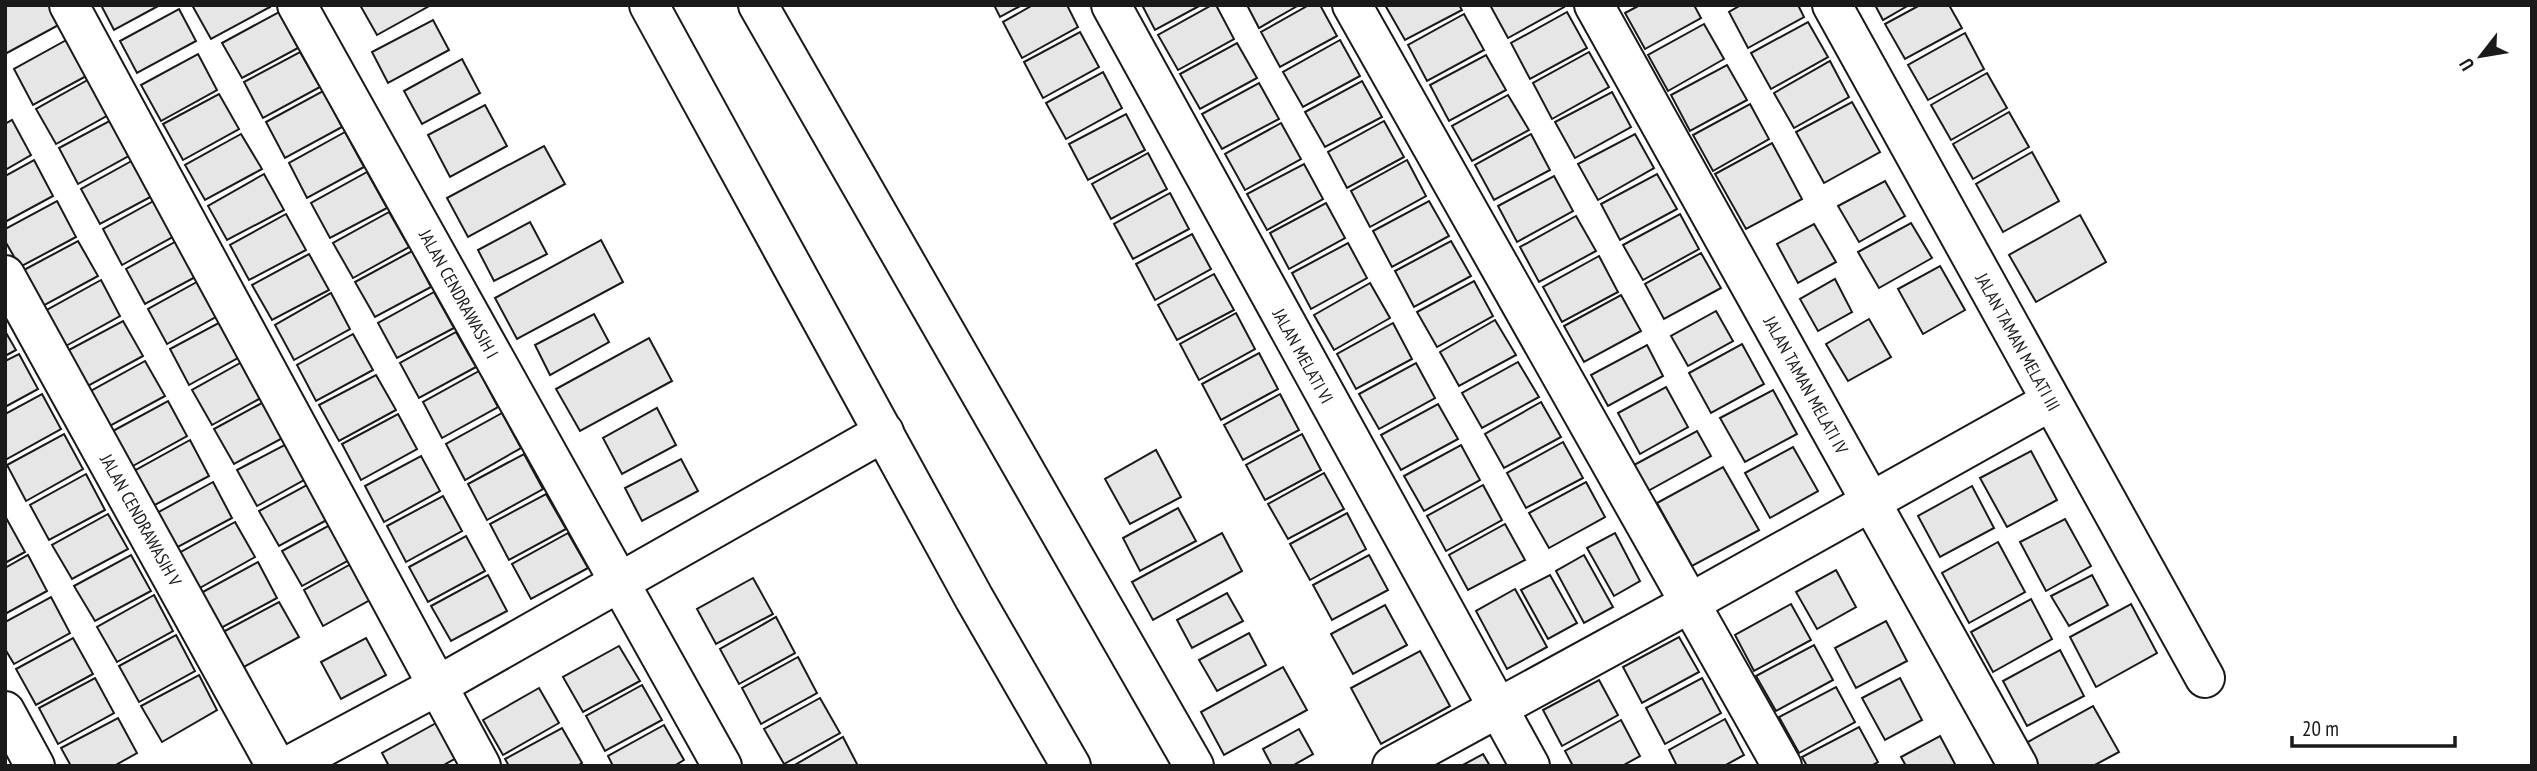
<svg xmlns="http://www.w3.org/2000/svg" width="2537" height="771" viewBox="0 0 2537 771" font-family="'PT Sans Narrow',sans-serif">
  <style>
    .building { fill: #e6e6e6; stroke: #1a1a1a; stroke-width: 2 }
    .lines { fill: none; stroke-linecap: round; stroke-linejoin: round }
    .street-casing { stroke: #1a1a1a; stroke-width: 42 }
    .street { stroke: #fff; stroke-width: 38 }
    .labels { text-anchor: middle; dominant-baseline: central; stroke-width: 5; stroke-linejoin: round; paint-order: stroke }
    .street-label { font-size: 18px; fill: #1a1a1a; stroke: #fff }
  </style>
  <rect width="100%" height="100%" fill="#fff"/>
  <g class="building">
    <polygon points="5,5 58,5 66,21 5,54"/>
    <polygon points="101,5 160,5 114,30"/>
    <polygon points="192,5 269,5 270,7 211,39"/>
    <polygon points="360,5 431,5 377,35"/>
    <polygon points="994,5 1022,5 1000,17"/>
    <polygon points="1033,5 1067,5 1078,27 1022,58 1003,22"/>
    <polygon points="1142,5 1201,5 1155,30"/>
    <polygon points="1212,5 1216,5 1234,39 1178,70 1158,35"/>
    <polygon points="1247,5 1299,5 1259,28"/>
    <polygon points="1309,5 1320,5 1337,36 1280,67 1261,32"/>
    <polygon points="1385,5 1459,5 1462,10 1405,40"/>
    <polygon points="1490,5 1563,5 1564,7 1508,38"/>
    <polygon points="1640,5 1694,5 1701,18 1645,49 1625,13"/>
    <polygon points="1741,5 1798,5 1804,17 1748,48 1729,12"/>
    <polygon points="1875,5 1909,5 1883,20"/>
    <polygon points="1920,5 1949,5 1962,28 1905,59 1885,24"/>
    <polygon points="179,9 196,41 137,73 120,41"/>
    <polygon points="279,12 298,48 242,78 222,43"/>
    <polygon points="1567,12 1587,48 1530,79 1511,43"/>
    <polygon points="1464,14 1484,50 1427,81 1408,45"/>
    <polygon points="433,20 449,50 388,83 372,52"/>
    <polygon points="1808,22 1828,57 1771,89 1751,53"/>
    <polygon points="1704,24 1724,59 1668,91 1648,55"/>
    <polygon points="1080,32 1099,67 1043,98 1024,62"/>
    <polygon points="1965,33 1984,69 1928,100 1908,65"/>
    <polygon points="70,38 90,74 33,105 14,69"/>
    <polygon points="1340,40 1360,76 1303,107 1283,72"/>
    <polygon points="1237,43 1257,78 1200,109 1180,74"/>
    <polygon points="300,52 320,87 263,118 244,82"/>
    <polygon points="1589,52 1609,87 1552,119 1533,83"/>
    <polygon points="198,54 217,90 161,121 141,85"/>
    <polygon points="1486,55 1506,90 1449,121 1430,85"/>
    <polygon points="462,59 480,93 422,124 404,91"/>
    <polygon points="1830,61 1849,97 1794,128 1774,93"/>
    <polygon points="1727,65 1747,100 1690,131 1671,95"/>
    <polygon points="1103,72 1122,108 1066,139 1046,103"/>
    <polygon points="1987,73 2007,108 1951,140 1931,105"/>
    <polygon points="93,77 112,113 56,144 36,109"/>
    <polygon points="1362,81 1382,117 1325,147 1305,112"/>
    <polygon points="1259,83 1279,119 1222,149 1202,114"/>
    <polygon points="323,91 342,127 285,158 266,122"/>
    <polygon points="1612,92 1631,127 1575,158 1555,122"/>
    <polygon points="219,94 239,129 183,160 163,124"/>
    <polygon points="1508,95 1529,130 1472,161 1452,126"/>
    <polygon points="1852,102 1880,152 1824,183 1796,132"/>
    <polygon points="1750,104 1769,139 1713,171 1693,135"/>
    <polygon points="485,105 507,146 450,177 428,135"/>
    <polygon points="2009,112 2029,147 1973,179 1953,144"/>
    <polygon points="1126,114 1145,150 1088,180 1069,144"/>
    <polygon points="115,118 134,153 78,184 59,148"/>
    <polygon points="12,120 31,155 5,170 5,124"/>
    <polygon points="1384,121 1404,157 1347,188 1328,152"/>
    <polygon points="1281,123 1301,159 1245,190 1225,154"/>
    <polygon points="345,132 364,167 307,198 289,163"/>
    <polygon points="241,134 262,169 205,200 185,165"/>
    <polygon points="1531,134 1550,170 1494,200 1475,165"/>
    <polygon points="1635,134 1654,168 1598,200 1578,164"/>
    <polygon points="1772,143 1802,199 1746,229 1715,174"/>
    <polygon points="544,146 565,184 468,237 447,198"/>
    <polygon points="2032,152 2059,201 2003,232 1976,184"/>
    <polygon points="1148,153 1167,189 1111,219 1092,184"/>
    <polygon points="137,158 156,194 100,224 81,189"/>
    <polygon points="34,160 53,196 5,222 5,176"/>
    <polygon points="1407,160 1426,196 1370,227 1351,191"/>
    <polygon points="1304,164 1323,199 1267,230 1247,194"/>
    <polygon points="367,172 387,208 330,238 311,203"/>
    <polygon points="264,174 284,210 227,240 208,206"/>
    <polygon points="1657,174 1677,209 1620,240 1601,204"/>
    <polygon points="1554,176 1573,211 1517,242 1498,206"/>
    <polygon points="1885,181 1905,216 1859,242 1838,206"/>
    <polygon points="1170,193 1189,229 1133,259 1114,224"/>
    <polygon points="159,198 178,234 122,265 103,229"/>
    <polygon points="57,201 76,237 20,267 5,241 5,229"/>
    <polygon points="1429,201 1449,236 1392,267 1373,231"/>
    <polygon points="1326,203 1345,238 1289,269 1270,233"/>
    <polygon points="389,212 409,247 353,278 333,243"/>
    <polygon points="286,214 306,250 249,280 230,245"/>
    <polygon points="1680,214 1699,249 1643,280 1623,245"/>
    <polygon points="2080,215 2106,262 2036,302 2009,255"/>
    <polygon points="1576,216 1596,251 1539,282 1520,247"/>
    <polygon points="530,222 547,254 494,281 478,250"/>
    <polygon points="1911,223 1932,258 1879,288 1858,252"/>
    <polygon points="1814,224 1836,262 1798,283 1777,244"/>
    <polygon points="1192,234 1211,269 1155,300 1136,264"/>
    <polygon points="182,238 201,274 145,304 126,269"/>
    <polygon points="601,240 623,282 517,339 495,298"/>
    <polygon points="78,241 98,276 41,307 22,271"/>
    <polygon points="1451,241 1471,276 1414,307 1395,271"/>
    <polygon points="1348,243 1367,278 1311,309 1292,273"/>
    <polygon points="412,251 431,287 375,317 355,282"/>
    <polygon points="1701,253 1721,288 1664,319 1645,284"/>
    <polygon points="309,254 329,290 272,320 252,285"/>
    <polygon points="1599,256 1618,292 1562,322 1543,287"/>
    <polygon points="1940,266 1965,310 1923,334 1898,289"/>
    <polygon points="1214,274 1234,310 1177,340 1158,305"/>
    <polygon points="204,278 223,313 167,344 148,309"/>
    <polygon points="1835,279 1852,312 1818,331 1800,299"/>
    <polygon points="101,280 120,316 64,347 45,311"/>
    <polygon points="1474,281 1493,316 1437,347 1417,312"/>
    <polygon points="1370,283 1390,318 1334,350 1314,315"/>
    <polygon points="434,292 454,328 397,358 378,323"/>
    <polygon points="331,293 350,329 294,360 275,325"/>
    <polygon points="1621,295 1641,331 1584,362 1564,326"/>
    <polygon points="1716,311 1733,341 1688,366 1671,336"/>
    <polygon points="1236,313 1255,349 1199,380 1180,344"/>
    <polygon points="594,314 609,342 550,375 535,345"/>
    <polygon points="226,319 245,354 189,385 170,349"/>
    <polygon points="1869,319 1891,357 1848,381 1826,344"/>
    <polygon points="1495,320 1516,355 1459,386 1440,352"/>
    <polygon points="123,321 143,356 86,387 67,351"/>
    <polygon points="1393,323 1412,359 1356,389 1337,354"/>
    <polygon points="5,331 16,350 5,356"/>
    <polygon points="456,332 476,367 419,398 400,363"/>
    <polygon points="353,334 373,370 316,401 297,365"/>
    <polygon points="649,338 672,381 580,431 556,389"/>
    <polygon points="1742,344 1764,384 1711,413 1689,373"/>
    <polygon points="1647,345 1663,376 1608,406 1591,375"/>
    <polygon points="1259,353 1278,389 1221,420 1202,384"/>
    <polygon points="19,354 38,389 5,407 5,361"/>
    <polygon points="249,358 268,394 212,425 192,390"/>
    <polygon points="145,361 165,396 108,427 89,392"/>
    <polygon points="1518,362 1539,397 1482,428 1462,393"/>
    <polygon points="1416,363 1435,398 1379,429 1359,394"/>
    <polygon points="479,371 498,407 442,438 423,402"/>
    <polygon points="376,375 396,410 339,441 319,405"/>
    <polygon points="1666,387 1688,427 1640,454 1618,413"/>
    <polygon points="1773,390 1797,434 1745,462 1720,418"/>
    <polygon points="42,394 61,429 5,460 5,414"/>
    <polygon points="1280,394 1299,430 1243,460 1224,425"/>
    <polygon points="271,398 290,434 234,464 214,429"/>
    <polygon points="168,401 187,436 131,467 111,432"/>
    <polygon points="1541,402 1561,437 1504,468 1485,434"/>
    <polygon points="1438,404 1458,439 1401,470 1381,435"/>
    <polygon points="657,408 676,445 622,474 603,438"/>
    <polygon points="502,413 521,448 465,480 446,444"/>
    <polygon points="398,414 417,449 361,480 342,444"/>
    <polygon points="1697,431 1711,456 1648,491 1634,465"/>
    <polygon points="64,434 83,469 26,501 7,465"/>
    <polygon points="1302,434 1321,470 1265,500 1246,465"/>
    <polygon points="190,440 209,476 153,506 134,471"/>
    <polygon points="294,440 313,475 257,506 237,470"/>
    <polygon points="1563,442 1583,478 1526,508 1507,473"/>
    <polygon points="1461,445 1480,480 1424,511 1404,476"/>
    <polygon points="1793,447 1818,491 1770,518 1745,473"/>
    <polygon points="1156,450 1181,497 1130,524 1105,479"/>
    <polygon points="2031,451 2057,500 2007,527 1980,478"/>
    <polygon points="524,454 543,489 487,520 468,484"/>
    <polygon points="421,456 440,491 384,522 365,486"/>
    <polygon points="681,459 698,491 642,521 625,488"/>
    <polygon points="1723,467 1759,530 1692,566 1657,503"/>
    <polygon points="1324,473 1344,509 1288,539 1268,504"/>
    <polygon points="86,474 105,510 49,540 30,505"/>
    <polygon points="316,480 336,515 279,546 259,511"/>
    <polygon points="213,482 232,518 176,548 157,513"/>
    <polygon points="1586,482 1605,517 1549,548 1529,513"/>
    <polygon points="1483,485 1502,520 1446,551 1427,516"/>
    <polygon points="1972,486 1994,528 1940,557 1918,516"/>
    <polygon points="546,494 566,529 509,560 490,524"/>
    <polygon points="443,496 462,531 406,562 387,526"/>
    <polygon points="1178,508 1196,541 1140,571 1123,538"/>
    <polygon points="1347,513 1366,549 1310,580 1290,544"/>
    <polygon points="108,514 128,549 72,579 52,545"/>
    <polygon points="5,516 25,552 5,563"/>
    <polygon points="2065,519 2091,566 2046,591 2020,542"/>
    <polygon points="339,520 358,555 302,586 282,551"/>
    <polygon points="235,522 255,557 198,589 179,553"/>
    <polygon points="1505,524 1525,560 1468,590 1449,555"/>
    <polygon points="568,533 588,568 531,599 512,564"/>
    <polygon points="1222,533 1242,571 1153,620 1132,582"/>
    <polygon points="1615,533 1640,581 1614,596 1587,548"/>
    <polygon points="466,536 485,571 428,602 409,567"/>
    <polygon points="1998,542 2025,592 1969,623 1942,573"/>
    <polygon points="28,555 47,591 5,614 5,568"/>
    <polygon points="131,555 151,591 95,621 74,586"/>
    <polygon points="1369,555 1388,590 1332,620 1313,585"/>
    <polygon points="1584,555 1613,607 1584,623 1556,571"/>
    <polygon points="360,559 379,595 323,626 304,590"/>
    <polygon points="258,562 277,598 221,628 201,593"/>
    <polygon points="1836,570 1856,607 1817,629 1796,592"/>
    <polygon points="488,575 507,611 451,641 431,606"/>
    <polygon points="1550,575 1577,623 1548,639 1521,590"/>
    <polygon points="2092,575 2108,605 2069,626 2051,596"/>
    <polygon points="753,578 773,614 716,644 697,609"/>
    <polygon points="1515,589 1547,647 1507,669 1476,611"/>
    <polygon points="1227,593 1243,621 1192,648 1177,620"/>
    <polygon points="154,595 173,631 117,662 97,627"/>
    <polygon points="51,597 70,633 14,664 5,649 5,622"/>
    <polygon points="2031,599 2052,639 1993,672 1971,632"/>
    <polygon points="279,602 299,637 242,668 223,632"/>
    <polygon points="1791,604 1811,640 1754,671 1735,635"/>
    <polygon points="2131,604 2157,653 2096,687 2070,637"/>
    <polygon points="1385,605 1407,645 1353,674 1331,634"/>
    <polygon points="776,617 795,653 739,684 720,649"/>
    <polygon points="1886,621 1907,661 1856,688 1835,648"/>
    <polygon points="1249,633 1266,665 1217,691 1199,660"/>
    <polygon points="176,635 195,671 139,702 119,666"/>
    <polygon points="1679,637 1699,672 1642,703 1623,667"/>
    <polygon points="73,638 93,674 36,705 16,669"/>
    <polygon points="366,638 386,675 341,699 321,662"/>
    <polygon points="1814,645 1833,680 1776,711 1756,676"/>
    <polygon points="619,646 640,681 583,712 563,677"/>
    <polygon points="2060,650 2084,696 2027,726 2003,681"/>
    <polygon points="1420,651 1450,706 1381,744 1351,688"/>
    <polygon points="798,657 817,693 761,724 742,688"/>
    <polygon points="1283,667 1307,710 1224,755 1201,712"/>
    <polygon points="199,675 217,710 162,742 141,706"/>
    <polygon points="95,678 114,713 58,744 39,708"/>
    <polygon points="1702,678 1721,713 1665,744 1646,708"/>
    <polygon points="1900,678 1922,720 1885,740 1862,698"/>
    <polygon points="1599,680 1618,715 1562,746 1543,710"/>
    <polygon points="642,685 662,720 605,751 586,716"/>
    <polygon points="1836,687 1855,722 1799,753 1779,717"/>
    <polygon points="539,688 559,723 503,755 483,720"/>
    <polygon points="820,698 840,733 784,764 764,729"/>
    <polygon points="2093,706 2119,752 2093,766 2039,766 2026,743"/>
    <polygon points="118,718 137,753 114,766 71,766 61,748"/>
    <polygon points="1725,719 1744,755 1724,766 1677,766 1669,750"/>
    <polygon points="1621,720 1640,756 1622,766 1573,766 1565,751"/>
    <polygon points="438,722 458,757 442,766 389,766 382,753"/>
    <polygon points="664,725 684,760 674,766 613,766 608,756"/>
    <polygon points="1859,727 1878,762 1871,766 1807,766 1802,757"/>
    <polygon points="562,728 582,763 577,766 509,766 505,759"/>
    <polygon points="1299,729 1313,754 1292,766 1272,766 1263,749"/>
    <polygon points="1940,736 1956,766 1906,766 1901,757"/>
    <polygon points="843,737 858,766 793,766"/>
    <polygon points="1483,754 1490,766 1461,766"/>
  </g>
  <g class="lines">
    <g class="street-casing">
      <g id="street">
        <polyline points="69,5 481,766"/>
        <polyline points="297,5 722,766"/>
        <polyline points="649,5 974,598 1071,766"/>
        <polyline points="758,5 1194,766"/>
        <polyline points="1111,5 1530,766"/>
        <polyline points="1352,5 1782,766"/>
        <polyline points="1594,5 2018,766"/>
        <polyline points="1832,5 2205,678"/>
        <polyline points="5,275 276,766"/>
        <polyline points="5,711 35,766"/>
        <polyline points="288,766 437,686 884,432"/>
        <polyline points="1392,766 1690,603 2051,401"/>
      </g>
    </g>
    <use href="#street" class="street"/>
  </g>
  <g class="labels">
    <g class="street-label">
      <text transform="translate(459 294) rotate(61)">JALAN CENDRAWASIH I</text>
      <text transform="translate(2018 342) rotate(61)">JALAN TAMAN MELATI III</text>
      <text transform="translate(1303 356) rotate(61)">JALAN MELATI VI</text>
      <text transform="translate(1806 385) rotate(61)">JALAN TAMAN MELATI IV</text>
      <text transform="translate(141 520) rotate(61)">JALAN CENDRAWASIH V</text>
    </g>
  </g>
  <rect width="2537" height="771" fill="none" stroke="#1a1a1a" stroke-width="14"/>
  <g transform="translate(2481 56) rotate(239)" stroke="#ffffff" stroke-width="5" paint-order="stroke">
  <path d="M0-5L12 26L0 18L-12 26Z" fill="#1a1a1a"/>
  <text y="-10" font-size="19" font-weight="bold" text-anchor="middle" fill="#1a1a1a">U</text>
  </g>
  <path d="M2292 736v10h163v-10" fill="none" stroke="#1a1a1a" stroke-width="3.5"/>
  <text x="2302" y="736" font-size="21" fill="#1a1a1a" stroke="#ffffff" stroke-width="5" paint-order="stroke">20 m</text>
</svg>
